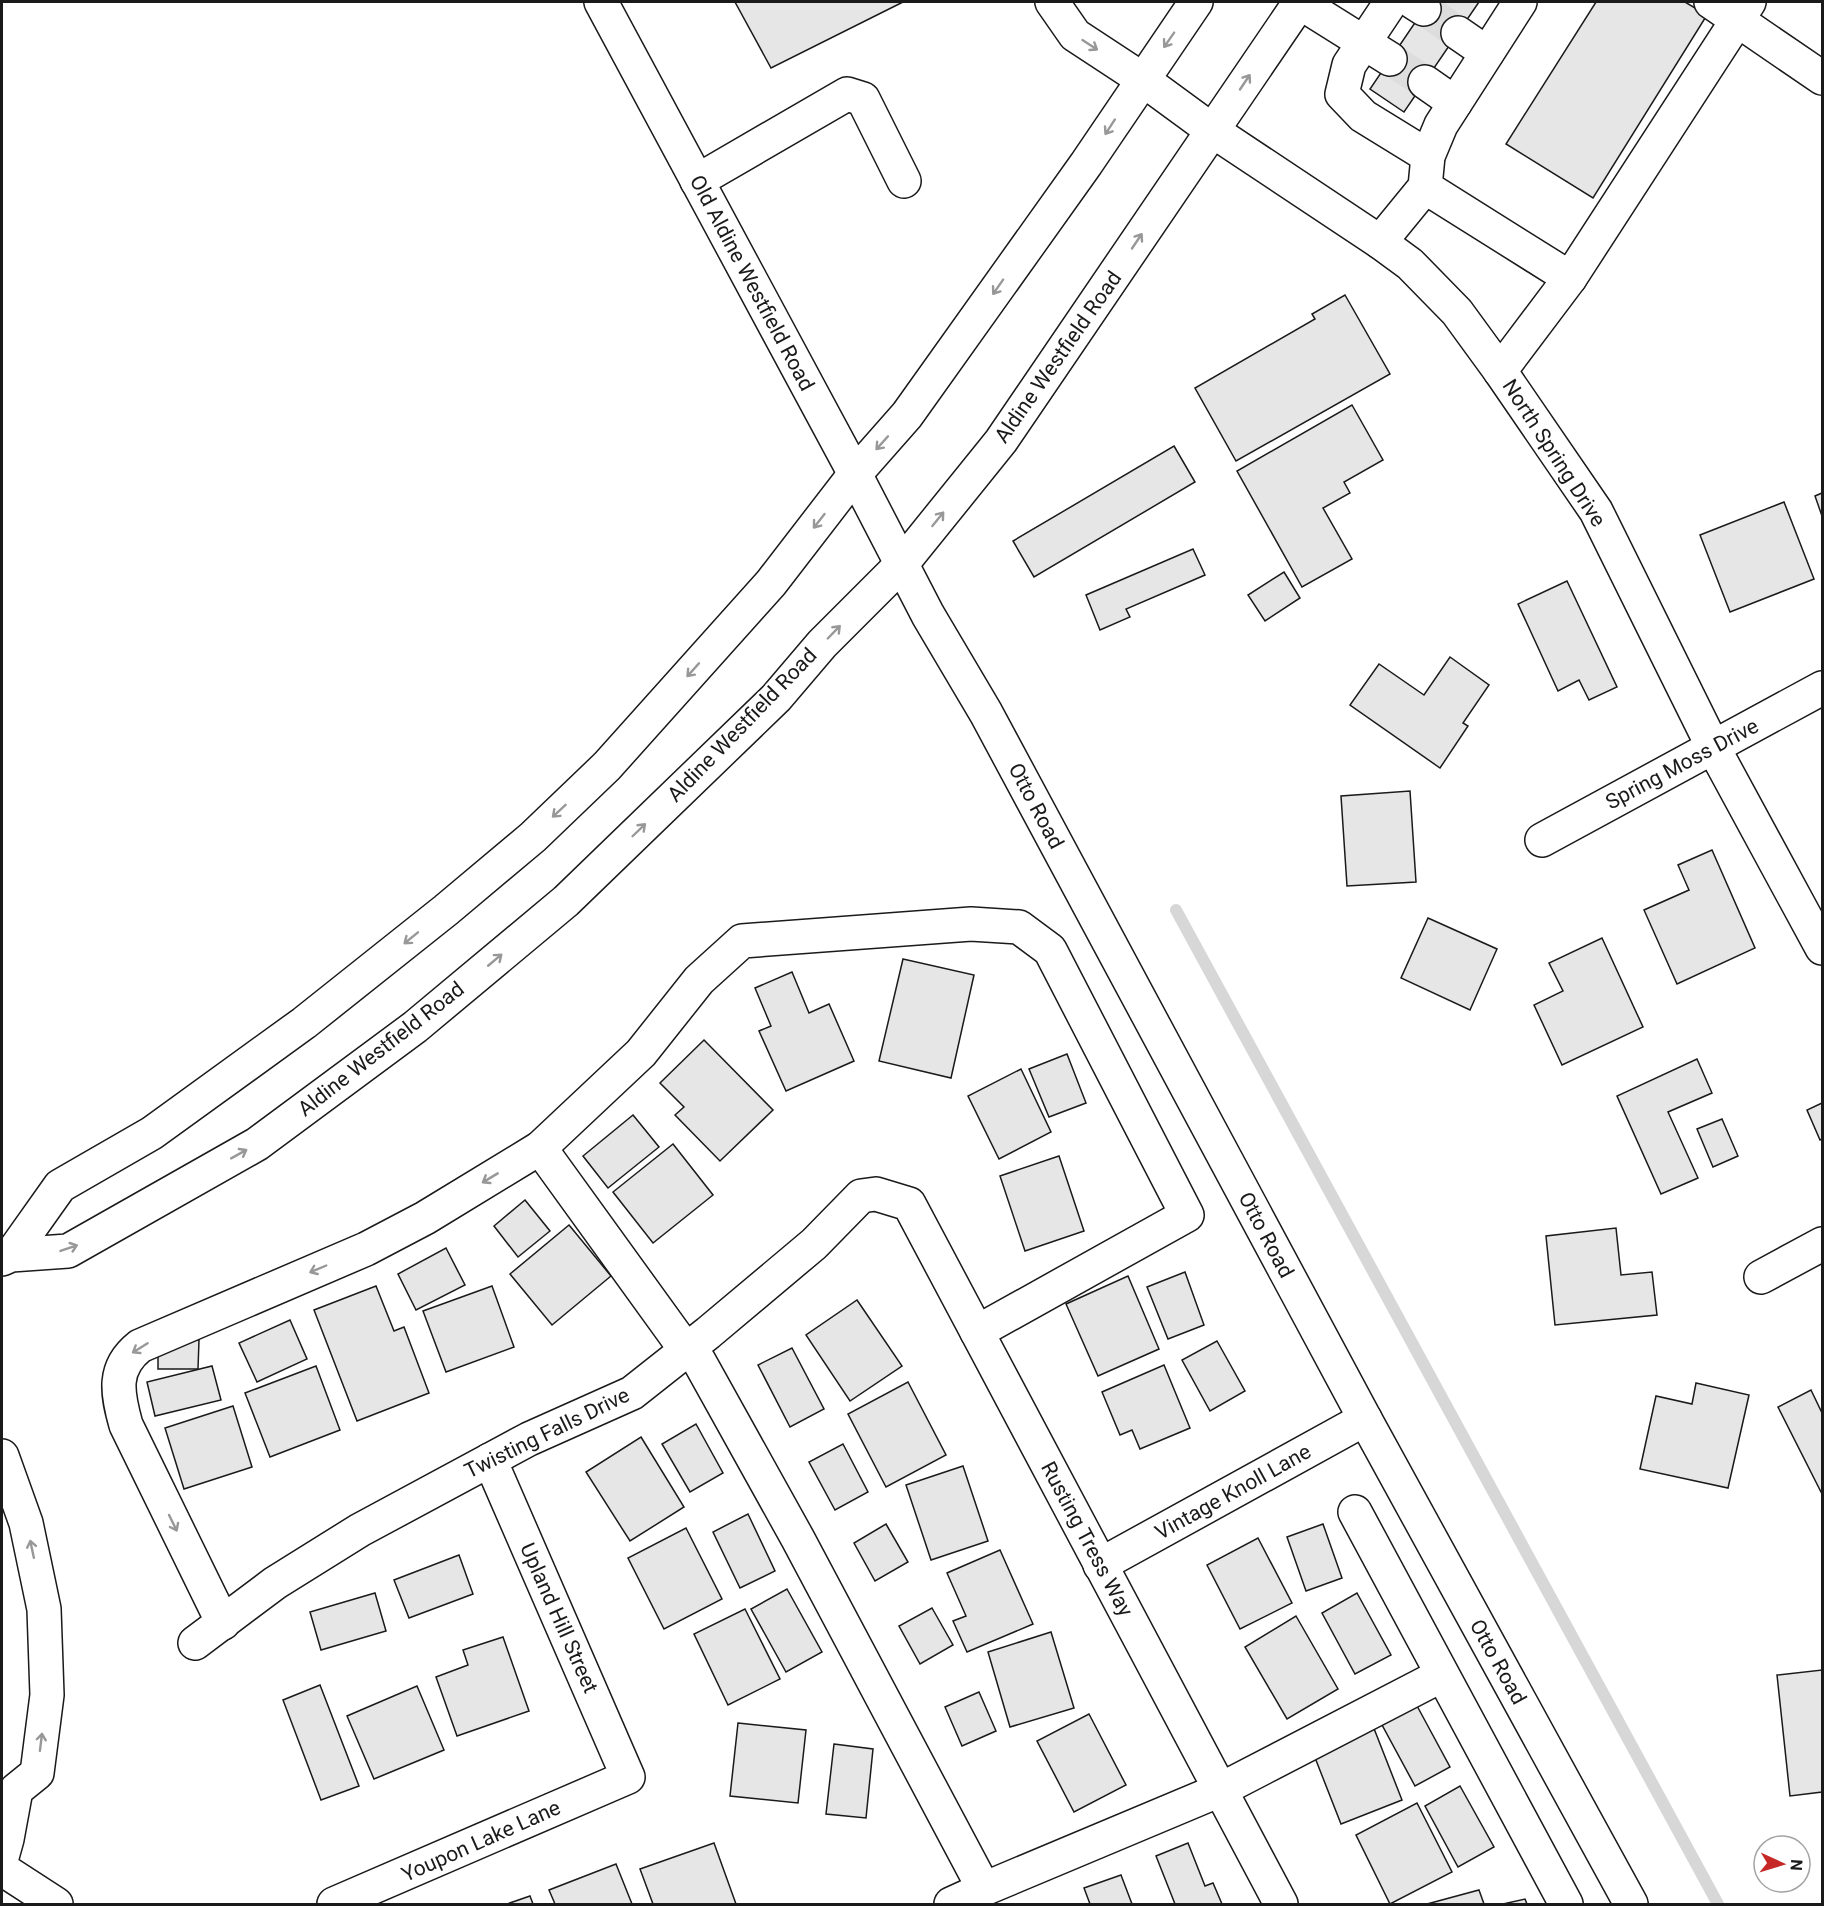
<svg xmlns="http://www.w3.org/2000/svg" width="1824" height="1906" viewBox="0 0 1824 1906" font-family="Roboto,sans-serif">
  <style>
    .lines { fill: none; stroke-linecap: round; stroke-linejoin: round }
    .stream { stroke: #d7d7d7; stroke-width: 12 }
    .building { fill: #e6e6e6; stroke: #1a1a1a; stroke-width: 1.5 }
    .minor-tunnel { stroke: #ddd; stroke-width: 33; stroke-dasharray: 33 16; stroke-linecap: butt }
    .minor-casing { stroke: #1a1a1a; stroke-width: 36 }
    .major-casing { stroke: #1a1a1a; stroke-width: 36 }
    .minor { stroke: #fff; stroke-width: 33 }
    .major { stroke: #fff; stroke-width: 33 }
    .oneway { stroke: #989898 }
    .labels { text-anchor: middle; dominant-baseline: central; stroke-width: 4.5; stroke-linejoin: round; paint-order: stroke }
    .street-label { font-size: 21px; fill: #1a1a1a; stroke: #fff }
  </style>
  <rect width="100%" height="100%" fill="#fff"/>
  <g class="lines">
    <polyline class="stream" points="1176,910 1718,1904"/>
  </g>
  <g class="building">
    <polygon points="735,2 903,2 771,68"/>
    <polygon points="1429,2 1479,2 1404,112 1370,89"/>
    <polygon points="1596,2 1685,2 1707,15 1593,198 1506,144"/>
    <polygon points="1345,295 1390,374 1236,461 1195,388 1315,319 1312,314"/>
    <polygon points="1352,405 1383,460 1344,482 1350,493 1323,508 1352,559 1302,587 1237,471"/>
    <polygon points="1174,446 1195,482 1034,577 1013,541"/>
    <polygon points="1822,493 1822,516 1815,496"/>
    <polygon points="1784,502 1814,579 1730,612 1700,535"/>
    <polygon points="1193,549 1205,575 1126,609 1130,617 1100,630 1086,595"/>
    <polygon points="1284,572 1300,598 1265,621 1248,595"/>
    <polygon points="1567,581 1617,687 1589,700 1579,680 1558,691 1518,604"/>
    <polygon points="1450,657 1489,685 1463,723 1468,726 1440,768 1350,705 1379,664 1424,695"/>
    <polygon points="1410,791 1416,882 1347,886 1341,796"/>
    <polygon points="1712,850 1755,948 1677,984 1644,910 1689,890 1678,865"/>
    <polygon points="1428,918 1497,949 1470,1010 1401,978"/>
    <polygon points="1602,938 1643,1027 1562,1065 1534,1005 1563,991 1549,963"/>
    <polygon points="903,959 974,975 951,1078 879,1061"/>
    <polygon points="792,972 809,1013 829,1004 854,1061 786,1091 759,1031 771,1026 755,988"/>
    <polygon points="704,1040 773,1110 720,1161 675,1115 684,1107 660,1083"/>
    <polygon points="1067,1054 1086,1103 1049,1117 1029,1069"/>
    <polygon points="1697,1059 1712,1093 1668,1112 1698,1178 1661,1194 1617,1096"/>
    <polygon points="1021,1069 1051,1132 999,1159 968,1096"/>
    <polygon points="1822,1103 1822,1139 1820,1140 1807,1110"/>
    <polygon points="633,1115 659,1147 608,1188 583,1156"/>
    <polygon points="1722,1119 1738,1156 1713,1167 1697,1129"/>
    <polygon points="673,1144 713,1195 653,1243 613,1192"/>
    <polygon points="1059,1156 1084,1231 1025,1251 1000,1176"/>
    <polygon points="525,1200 550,1231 518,1257 494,1226"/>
    <polygon points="569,1225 611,1276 552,1325 510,1274"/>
    <polygon points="1616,1228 1621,1275 1652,1272 1657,1315 1555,1325 1546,1236"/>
    <polygon points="446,1248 465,1285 416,1310 398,1274"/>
    <polygon points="1185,1272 1204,1325 1168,1339 1147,1287"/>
    <polygon points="1128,1276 1159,1349 1098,1376 1066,1304"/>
    <polygon points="376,1286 394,1331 404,1327 429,1393 357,1421 314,1310"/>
    <polygon points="492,1286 514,1347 446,1372 423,1311"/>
    <polygon points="857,1300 902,1366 850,1401 806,1335"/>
    <polygon points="290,1320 307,1359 257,1382 239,1343"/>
    <polygon points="158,1339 199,1340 198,1369 158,1369"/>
    <polygon points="1217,1341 1245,1391 1210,1411 1182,1360"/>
    <polygon points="792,1348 824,1409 790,1427 758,1365"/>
    <polygon points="1164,1365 1190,1428 1140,1449 1132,1430 1120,1435 1102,1392"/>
    <polygon points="212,1366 221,1400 155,1416 147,1382"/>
    <polygon points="316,1366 340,1430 270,1457 245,1393"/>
    <polygon points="908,1382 946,1455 886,1487 848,1414"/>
    <polygon points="1696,1383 1749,1395 1728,1488 1640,1469 1656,1396 1692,1404"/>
    <polygon points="1811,1390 1822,1413 1822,1491 1821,1492 1778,1407"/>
    <polygon points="233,1406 252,1467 184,1489 165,1428"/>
    <polygon points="696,1424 723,1473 690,1492 662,1444"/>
    <polygon points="641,1437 684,1507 630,1541 586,1472"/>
    <polygon points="843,1444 868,1492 835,1510 809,1462"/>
    <polygon points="963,1466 988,1541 931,1560 906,1485"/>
    <polygon points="748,1514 775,1571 740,1588 713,1532"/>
    <polygon points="886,1524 908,1562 875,1581 854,1543"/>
    <polygon points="1323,1524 1342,1578 1306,1591 1287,1537"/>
    <polygon points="686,1528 722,1599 664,1629 628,1558"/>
    <polygon points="1258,1538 1292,1603 1240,1629 1207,1565"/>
    <polygon points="1000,1550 1033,1624 967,1652 953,1621 966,1616 947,1573"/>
    <polygon points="459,1555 473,1594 409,1618 394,1580"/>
    <polygon points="787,1589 822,1652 786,1672 751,1609"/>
    <polygon points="375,1593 386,1631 321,1650 310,1612"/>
    <polygon points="1357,1593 1391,1655 1355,1674 1322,1613"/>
    <polygon points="932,1608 953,1645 920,1664 899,1626"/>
    <polygon points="745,1609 780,1679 728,1705 694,1634"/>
    <polygon points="1296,1616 1338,1689 1287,1719 1245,1647"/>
    <polygon points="1051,1632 1074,1708 1010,1727 988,1652"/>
    <polygon points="503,1637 529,1711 457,1736 436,1677 468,1665 463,1650"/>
    <polygon points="1822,1670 1822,1792 1790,1796 1777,1675"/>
    <polygon points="320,1685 359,1786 321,1800 283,1700"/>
    <polygon points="417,1686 444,1750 374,1779 347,1716"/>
    <polygon points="979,1692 996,1731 962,1746 945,1707"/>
    <polygon points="1416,1704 1450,1767 1415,1786 1381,1723"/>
    <polygon points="1089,1714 1126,1785 1074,1812 1037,1741"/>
    <polygon points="738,1723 806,1730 798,1803 730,1796"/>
    <polygon points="1373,1726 1402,1800 1341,1824 1312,1750"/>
    <polygon points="834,1744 873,1749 866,1818 826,1814"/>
    <polygon points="1460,1786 1494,1847 1458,1867 1425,1806"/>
    <polygon points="1417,1803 1452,1872 1390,1904 1356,1835"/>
    <polygon points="714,1843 736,1904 653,1904 640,1869"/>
    <polygon points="1188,1843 1205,1886 1213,1883 1222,1904 1175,1904 1156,1856"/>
    <polygon points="616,1864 632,1904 555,1904 549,1890"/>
    <polygon points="1121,1875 1132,1904 1090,1904 1084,1888"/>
    <polygon points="1479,1890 1484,1904 1427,1904"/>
    <polygon points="530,1896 533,1904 507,1904"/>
    <polygon points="1525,1899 1527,1904 1503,1904"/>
  </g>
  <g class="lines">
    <g class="minor-tunnel">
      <polyline points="1424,9 1458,33"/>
      <polyline points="1390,59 1425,82"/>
    </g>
    <g class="minor-casing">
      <g id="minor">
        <polyline points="601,2 855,474 928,615 986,713 1365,1419 1631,1904"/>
        <polyline points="1052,2 1075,35 1142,79 1213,131 1380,242 1410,264 1457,312 1500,371 1596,511 1713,747 1822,948"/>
        <polyline points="1299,2 1390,59"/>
        <polyline points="1391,2 1349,65 1342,94 1363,116 1428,156"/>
        <polyline points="1413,2 1424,9"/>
        <polyline points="1711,2 1822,78"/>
        <polyline points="1458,33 1487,53"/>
        <polyline points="1425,82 1455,103"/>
        <polyline points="697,181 847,94 863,99 904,181"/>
        <polyline points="1425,187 1570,278 1500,371"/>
        <polyline points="1380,242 1425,187 1428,156 1441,125 1520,2"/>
        <polyline points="1570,278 1749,2"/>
        <polyline points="1542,840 1822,688"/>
        <polyline points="540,1148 686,1350 699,1361 798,1539 984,1889"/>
        <polyline points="1761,1277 1822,1244"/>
        <polyline points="2,1456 26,1523 44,1609 47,1695 37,1773 16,1790 7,1839 2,1857"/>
        <polyline points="1355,1512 1566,1904"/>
        <polyline points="1100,1565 1365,1419"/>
        <path d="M223,1623l-97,-198c-9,-32 -14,-57 14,-79l226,-97 59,-31 115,-70 101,-95 58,-73 43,-39 229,-17 48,3 31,23 137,265 -210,117"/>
        <polyline points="195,1643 275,1583 360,1530 529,1439 632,1393 708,1333 814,1244 861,1196 876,1194 909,1204 1281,1904"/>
        <polyline points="2,1869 56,1904"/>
        <polyline points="334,1904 628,1777 490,1460"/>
        <polyline points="951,1904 984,1889 1220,1790 1442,1675"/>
      </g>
    </g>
    <g class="major-casing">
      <g id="major">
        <polyline points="11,1255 60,1186 152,1133 304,1023 446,910 533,837 607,766 771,583 855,474 907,415 1086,164 1196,2"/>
        <polyline points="2,1259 11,1255 68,1251 257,1144 415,1027 566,901 776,698 822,644 901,565 1001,441 1300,2"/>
      </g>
    </g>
    <use href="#minor" class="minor"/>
    <use href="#major" class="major"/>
  </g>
  <defs><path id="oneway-shaft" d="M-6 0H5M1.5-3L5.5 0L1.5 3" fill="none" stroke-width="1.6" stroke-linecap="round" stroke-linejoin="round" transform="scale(1.5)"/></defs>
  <g class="oneway">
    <use href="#oneway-shaft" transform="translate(1169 40) rotate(125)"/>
    <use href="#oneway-shaft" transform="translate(1090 45) rotate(33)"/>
    <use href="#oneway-shaft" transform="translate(1245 82) rotate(-56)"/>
    <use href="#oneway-shaft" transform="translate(1110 127) rotate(123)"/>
    <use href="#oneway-shaft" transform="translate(1137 241) rotate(-56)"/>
    <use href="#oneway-shaft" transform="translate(998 287) rotate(125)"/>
    <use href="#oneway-shaft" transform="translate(882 443) rotate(132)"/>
    <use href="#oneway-shaft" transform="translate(938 519) rotate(-51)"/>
    <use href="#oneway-shaft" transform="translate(819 521) rotate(128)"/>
    <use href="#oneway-shaft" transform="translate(834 632) rotate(-46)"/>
    <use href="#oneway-shaft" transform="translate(693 670) rotate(132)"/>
    <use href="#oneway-shaft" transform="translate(559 811) rotate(137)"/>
    <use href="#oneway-shaft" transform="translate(639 830) rotate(-44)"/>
    <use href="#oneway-shaft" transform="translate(411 938) rotate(141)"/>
    <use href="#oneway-shaft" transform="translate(495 960) rotate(-40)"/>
    <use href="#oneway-shaft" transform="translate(239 1154) rotate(-29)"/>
    <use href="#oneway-shaft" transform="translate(490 1178) rotate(149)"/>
    <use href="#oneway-shaft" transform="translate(69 1248) rotate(-19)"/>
    <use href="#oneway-shaft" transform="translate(318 1269) rotate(157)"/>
    <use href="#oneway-shaft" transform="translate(140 1348) rotate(148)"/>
    <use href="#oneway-shaft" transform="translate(173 1523) rotate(64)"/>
    <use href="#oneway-shaft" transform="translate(32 1549) rotate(-102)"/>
    <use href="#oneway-shaft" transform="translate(41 1742) rotate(-83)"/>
  </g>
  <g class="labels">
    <g class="street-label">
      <text transform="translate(752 283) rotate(62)">Old Aldine Westfield Road</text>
      <text transform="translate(1058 357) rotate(-55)">Aldine Westfield Road</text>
      <text transform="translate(1554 453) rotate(57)">North Spring Drive</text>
      <text transform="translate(742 725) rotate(-46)">Aldine Westfield Road</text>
      <text transform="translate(1682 764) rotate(-28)">Spring Moss Drive</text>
      <text transform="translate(1036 806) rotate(62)">Otto Road</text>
      <text transform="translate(381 1049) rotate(-38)">Aldine Westfield Road</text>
      <text transform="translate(1266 1235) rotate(62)">Otto Road</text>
      <text transform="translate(547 1433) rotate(-26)">Twisting Falls Drive</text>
      <text transform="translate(1233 1492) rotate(-29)">Vintage Knoll Lane</text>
      <text transform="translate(1087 1539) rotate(62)">Rusting Tress Way</text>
      <text transform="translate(559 1618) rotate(66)">Upland Hill Street</text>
      <text transform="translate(1498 1662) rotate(61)">Otto Road</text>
      <text transform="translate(481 1841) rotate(-24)">Youpon Lake Lane</text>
    </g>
  </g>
  <rect width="1824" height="1906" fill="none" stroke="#1a1a1a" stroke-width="6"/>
  <g transform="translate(1782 1864) rotate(94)"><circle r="28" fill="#ffffff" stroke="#a3a3a3" stroke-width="1.5"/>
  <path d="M0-4.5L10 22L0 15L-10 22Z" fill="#c62828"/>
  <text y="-9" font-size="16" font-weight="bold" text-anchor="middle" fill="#1a1a1a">N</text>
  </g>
</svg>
